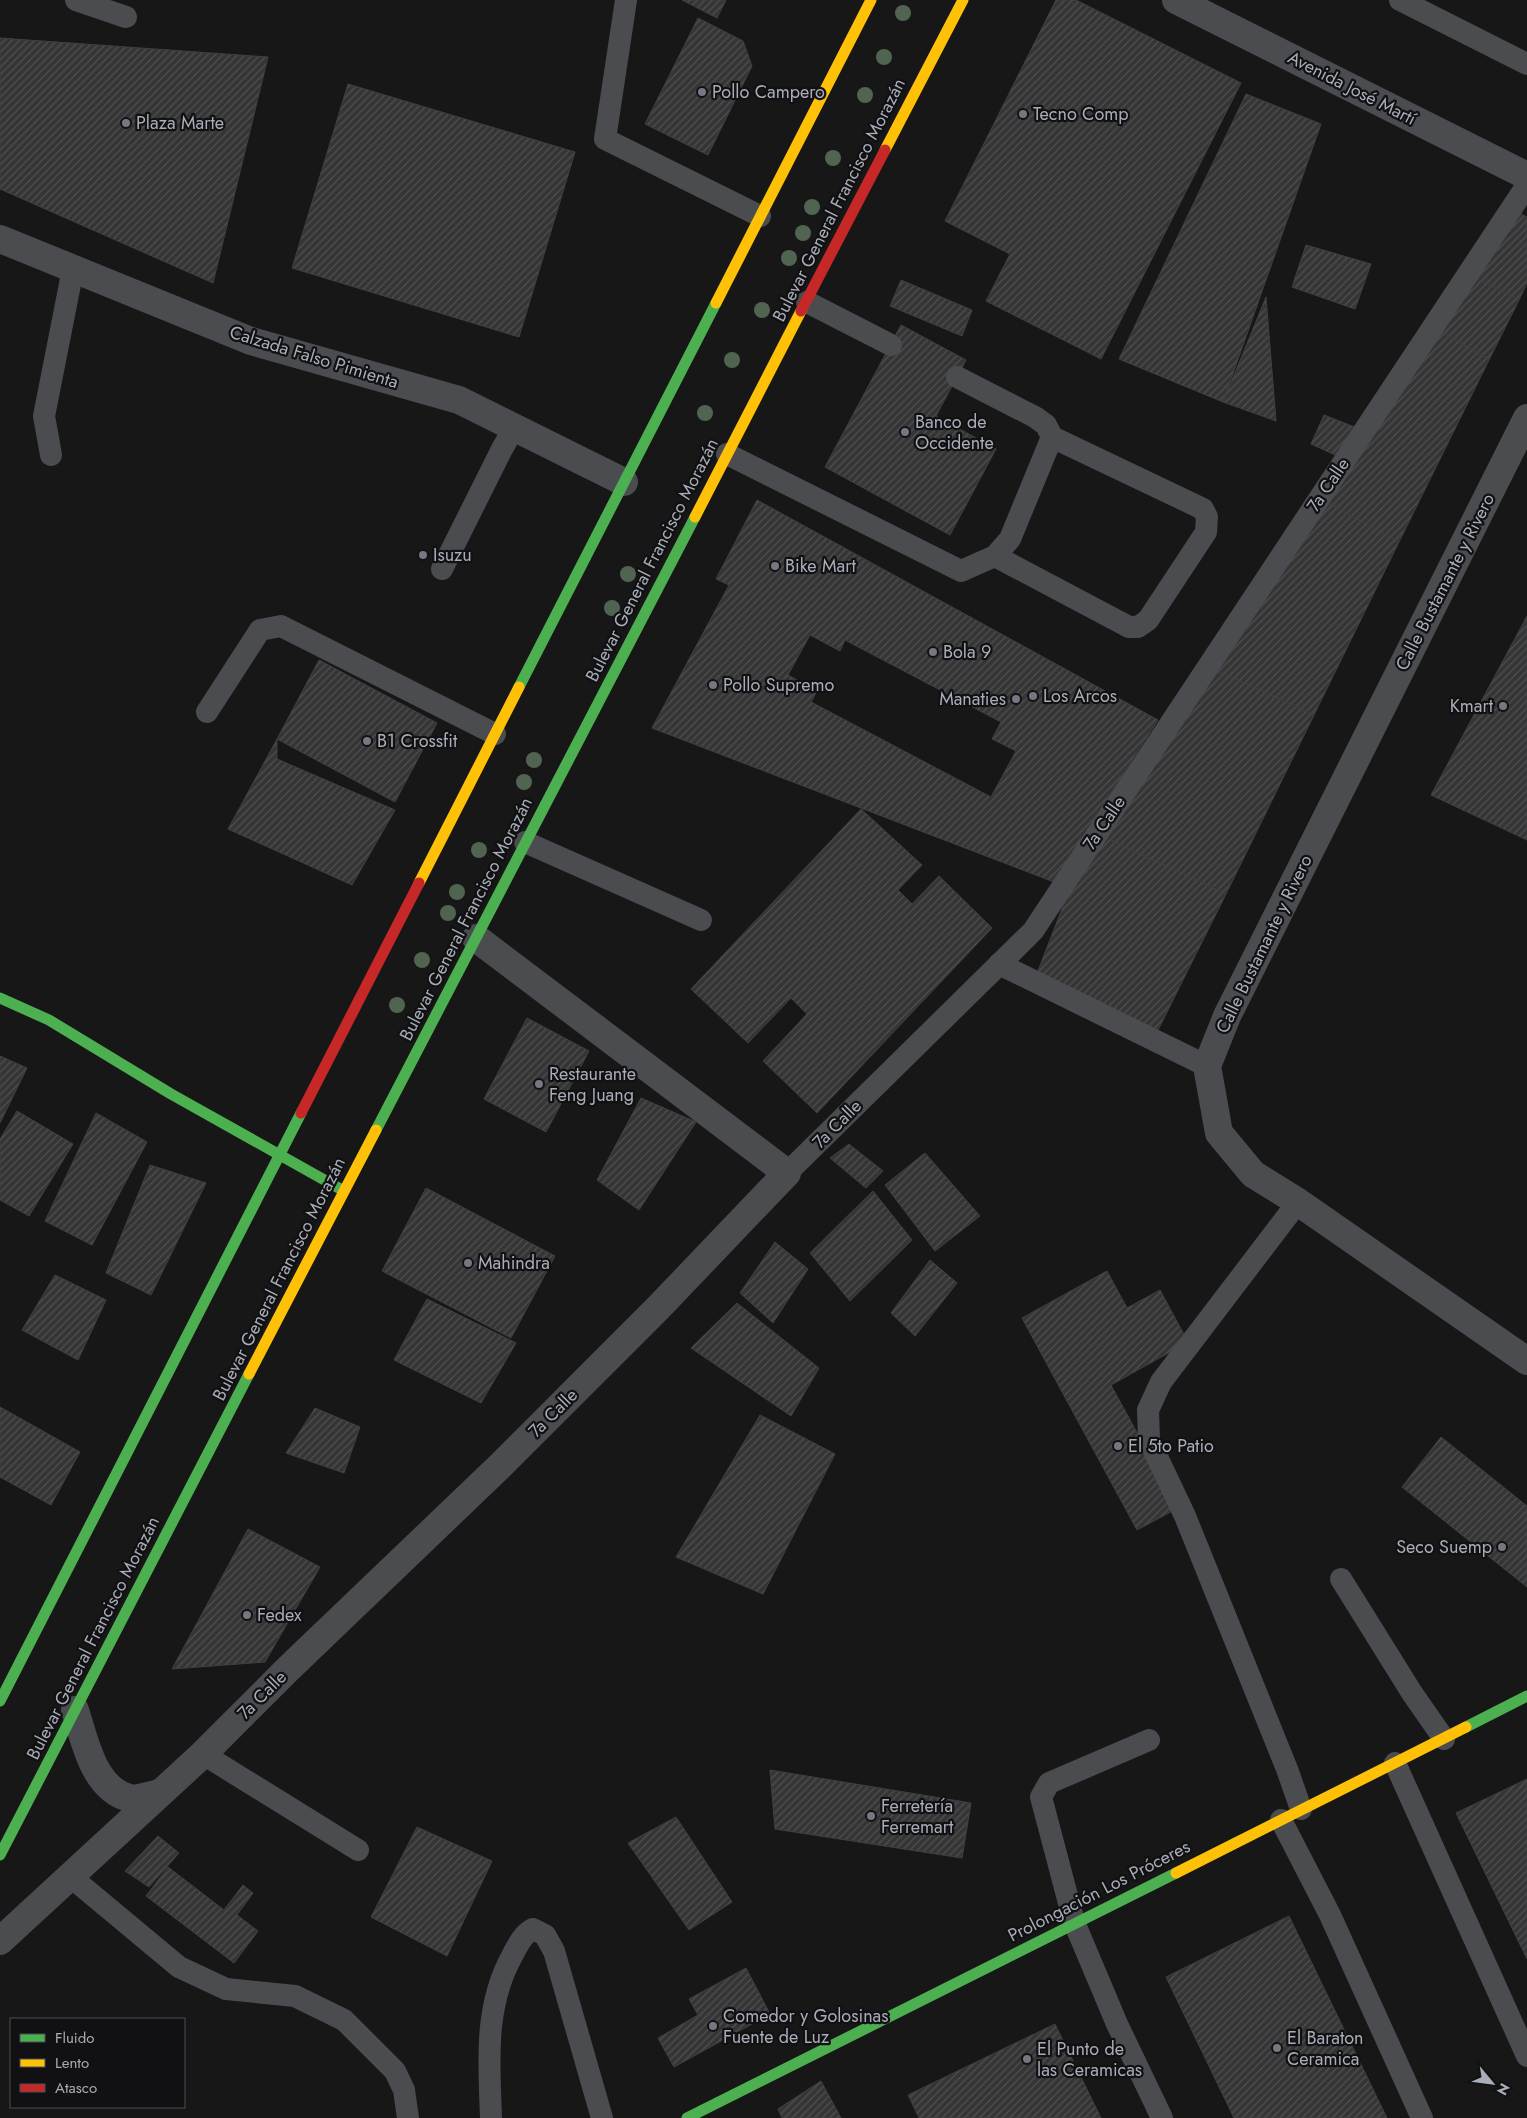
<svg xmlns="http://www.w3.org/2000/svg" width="1527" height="2118" viewBox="0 0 1527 2118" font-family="Jost,sans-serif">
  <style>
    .building { fill: url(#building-hatch); stroke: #3f4043; fill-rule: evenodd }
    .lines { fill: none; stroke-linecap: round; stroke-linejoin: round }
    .lane { stroke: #4b4c50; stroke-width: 22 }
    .street { stroke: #4b4c50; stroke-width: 28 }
    .fast { stroke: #4caf50; stroke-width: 11 }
    .slow { stroke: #ffc107; stroke-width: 11 }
    .jam { stroke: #c62828; stroke-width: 11 }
    .tree { fill: #506451 }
    .poi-dot { fill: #757880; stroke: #111113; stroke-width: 2 }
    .labels { text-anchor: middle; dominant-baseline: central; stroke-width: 4.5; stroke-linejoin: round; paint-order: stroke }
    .street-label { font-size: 18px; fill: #a8adb8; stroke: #111113 }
    .poi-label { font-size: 18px; fill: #a8adb8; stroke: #111113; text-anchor: start }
  </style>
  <defs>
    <pattern id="building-hatch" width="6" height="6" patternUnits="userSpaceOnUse" patternTransform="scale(1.25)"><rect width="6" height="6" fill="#353536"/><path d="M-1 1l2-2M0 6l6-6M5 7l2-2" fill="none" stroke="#4f5051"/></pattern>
  </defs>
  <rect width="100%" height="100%" fill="#171717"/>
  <g class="building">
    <polygon points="682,0 726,0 717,18"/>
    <polygon points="1056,0 1076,0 1241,83 1101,359 986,301 1010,254 945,221"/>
    <polygon points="698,18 743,41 752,66 708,155 645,124"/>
    <polygon points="0,38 268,57 213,283 0,189"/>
    <polygon points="348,84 575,152 519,337 292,268"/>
    <polygon points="1246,94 1321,124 1223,402 1119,359"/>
    <polygon points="1516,211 1527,217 1527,283 1519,300 1473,277"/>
    <polygon points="1306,245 1371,264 1355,309 1292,287"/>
    <polygon points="1473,277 1519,300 1489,360 1438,330"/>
    <polygon points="901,280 972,310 962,336 890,306"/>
    <polygon points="1266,297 1276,421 1223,402"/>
    <polygon points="901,325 966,360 936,416 996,449 950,535 825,467"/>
    <polygon points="1438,330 1489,360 1399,542 1326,502"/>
    <polygon points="1324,415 1357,428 1344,459 1311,444"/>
    <path d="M757,500l401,220 -104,162 -402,-154 77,-143 -13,-6zM810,635l30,16 5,-11 156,82 -9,17 24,12 -25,46 -180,-95 6,-11 -29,-16z"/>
    <polygon points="1326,502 1399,542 1314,715 1216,670"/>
    <polygon points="1527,616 1527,840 1431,795"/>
    <polygon points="319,660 437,723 395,802 277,739"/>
    <polygon points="1216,670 1314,715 1226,894 1106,838"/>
    <polygon points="277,739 277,759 395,810 352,885 228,829"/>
    <polygon points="861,809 922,865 898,890 912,904 939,876 992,928 817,1113 763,1061 807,1014 791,998 748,1043 691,989"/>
    <polygon points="1106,838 1226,894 1158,1030 1036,976 1065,901"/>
    <polygon points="527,1018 589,1051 546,1132 484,1099"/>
    <polygon points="0,1056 27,1068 0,1123"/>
    <polygon points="641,1098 696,1122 639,1210 597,1180"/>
    <polygon points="17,1111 73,1144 29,1216 0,1200 0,1139"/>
    <polygon points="96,1113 147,1142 92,1245 45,1221"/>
    <polygon points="849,1144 883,1171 866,1188 830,1158"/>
    <polygon points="925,1153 980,1216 935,1251 885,1185"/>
    <polygon points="150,1165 206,1183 151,1295 106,1273"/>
    <polygon points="426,1188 555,1256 511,1338 382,1271"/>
    <polygon points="873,1191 912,1240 850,1301 810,1253"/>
    <polygon points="775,1242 808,1269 773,1323 740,1293"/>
    <polygon points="930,1260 957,1283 915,1336 891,1313"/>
    <polygon points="1107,1271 1127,1308 1160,1290 1188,1342 1111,1385 1178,1508 1137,1530 1022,1318"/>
    <polygon points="55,1275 106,1300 78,1360 22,1330"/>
    <polygon points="427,1299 516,1343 481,1403 394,1360"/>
    <polygon points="737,1303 819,1368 791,1416 691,1348"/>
    <polygon points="0,1407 80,1452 51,1505 0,1477"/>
    <polygon points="315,1408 360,1427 344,1473 286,1453"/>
    <polygon points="760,1415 835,1454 763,1594 676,1557"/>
    <polygon points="1441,1437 1527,1506 1527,1587 1402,1487"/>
    <polygon points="248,1529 320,1567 265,1662 172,1669"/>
    <polygon points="770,1770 971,1803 962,1858 775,1829"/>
    <polygon points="1527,1779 1527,1959 1456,1813"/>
    <polygon points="676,1817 732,1902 689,1930 628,1843"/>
    <polygon points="417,1827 492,1861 447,1956 371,1917"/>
    <polygon points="158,1836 179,1853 149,1887 125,1871"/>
    <polygon points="168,1867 224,1910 243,1885 253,1893 237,1915 258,1931 234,1963 146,1896"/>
    <polygon points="1289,1916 1387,2118 1234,2118 1166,1977"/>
    <polygon points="746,1968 770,2014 674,2067 658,2038 698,2015 689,1999"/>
    <polygon points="1055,2024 1101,2118 919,2118 908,2095"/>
    <polygon points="821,2081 841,2118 782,2118 778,2109"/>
  </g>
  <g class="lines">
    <g class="lane">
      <polyline points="76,0 126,17"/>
      <polyline points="626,0 605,139 760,216"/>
      <polyline points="1400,0 1527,64"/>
      <polyline points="807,302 891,345"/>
      <polyline points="727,454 961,571 995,556 1010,539 1052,437 1046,425 1035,417 957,377"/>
      <polyline points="51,455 44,416 73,269"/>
      <polyline points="995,556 1129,627 1138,627 1148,620 1206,532 1207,517 1203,509 1052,437"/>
      <polyline points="442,569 502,449 514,428"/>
      <polyline points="207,712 260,630 281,626 495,734"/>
      <polyline points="525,842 701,920"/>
      <polyline points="999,964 1207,1066"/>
      <polyline points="787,1173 1033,931 1527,185"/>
      <polyline points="1298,1202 1161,1382 1148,1410 1149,1440 1185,1516 1287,1769 1301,1809"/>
      <polyline points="1341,1579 1412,1693 1444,1739"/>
      <polyline points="1149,1740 1049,1783 1041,1797 1074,1922 1117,2024 1162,2118"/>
      <polyline points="203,1754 358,1850"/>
      <polyline points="1395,1763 1527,2056"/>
      <polyline points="1281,1820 1330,1915 1422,2118"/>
      <polyline points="71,1877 179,1967 226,1989 295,1996 344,2020 395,2071 404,2090 408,2118"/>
      <path d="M491,2118c-2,-56 -7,-111 21,-162 6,-11 10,-21 21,-27l12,6 9,16 48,167"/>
    </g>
    <g class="street">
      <polyline points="1176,0 1527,176"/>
      <polyline points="0,239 251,341 459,400 624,482"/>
      <polyline points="1527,418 1227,1016 1207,1066 1219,1133 1253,1174 1298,1202 1527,1361"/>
      <path d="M75,1710c10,31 18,78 54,88 9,2 22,-3 31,-5"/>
      <polyline points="0,1941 203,1754 287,1670 502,1464 658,1308 787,1173 476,938"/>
    </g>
    <g class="fast">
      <polyline points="519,687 716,303"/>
      <polyline points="0,998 49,1020 171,1094 344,1191"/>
      <polyline points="376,1130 695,517"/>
      <polyline points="0,1701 301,1113"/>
      <polyline points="1466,1727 1527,1696"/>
      <polyline points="0,1855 249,1374"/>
      <polyline points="687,2118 1176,1873"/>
    </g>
    <g class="slow">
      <polyline points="885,150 963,0"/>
      <polyline points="716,303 871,0"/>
      <polyline points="695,517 801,311"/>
      <polyline points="419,883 519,687"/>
      <polyline points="249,1374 376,1130"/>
      <polyline points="1176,1873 1466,1727"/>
    </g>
    <g class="jam">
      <polyline points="801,311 885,150"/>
      <polyline points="301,1113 419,883"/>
    </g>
  </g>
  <g class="tree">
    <circle cx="903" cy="13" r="8"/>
    <circle cx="884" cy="57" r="8"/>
    <circle cx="865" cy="95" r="8"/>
    <circle cx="833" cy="158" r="8"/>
    <circle cx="812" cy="207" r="8"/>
    <circle cx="803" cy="233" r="8"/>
    <circle cx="789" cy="258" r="8"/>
    <circle cx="762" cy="310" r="8"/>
    <circle cx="732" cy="360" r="8"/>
    <circle cx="705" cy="413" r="8"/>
    <circle cx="628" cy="574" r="8"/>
    <circle cx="612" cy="608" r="8"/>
    <circle cx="534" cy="760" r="8"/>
    <circle cx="524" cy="782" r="8"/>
    <circle cx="479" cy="850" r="8"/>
    <circle cx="457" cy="892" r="8"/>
    <circle cx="448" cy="913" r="8"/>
    <circle cx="422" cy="960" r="8"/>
    <circle cx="397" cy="1005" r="8"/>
  </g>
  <g class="poi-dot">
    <circle cx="702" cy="92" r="5"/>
    <circle cx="1023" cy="114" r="5"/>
    <circle cx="126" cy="123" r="5"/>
    <circle cx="905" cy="432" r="5"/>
    <circle cx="423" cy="555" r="5"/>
    <circle cx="775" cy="566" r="5"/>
    <circle cx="933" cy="652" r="5"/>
    <circle cx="713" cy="685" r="5"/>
    <circle cx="1033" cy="696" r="5"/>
    <circle cx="1016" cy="699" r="5"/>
    <circle cx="1503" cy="706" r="5"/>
    <circle cx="367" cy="741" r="5"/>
    <circle cx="539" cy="1084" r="5"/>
    <circle cx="468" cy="1263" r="5"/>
    <circle cx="1118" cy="1446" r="5"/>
    <circle cx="1502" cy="1547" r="5"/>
    <circle cx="247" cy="1615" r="5"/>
    <circle cx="871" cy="1816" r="5"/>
    <circle cx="713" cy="2026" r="5"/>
    <circle cx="1277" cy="2048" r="5"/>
    <circle cx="1027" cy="2059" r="5"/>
  </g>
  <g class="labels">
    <g class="street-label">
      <text transform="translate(1352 88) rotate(27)">Avenida José Martí</text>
      <text transform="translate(839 200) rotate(-63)">Bulevar General Francisco Morazán</text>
      <text transform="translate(314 357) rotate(17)">Calzada Falso Pimienta</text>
      <text transform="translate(1328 485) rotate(-56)">7a Calle</text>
      <text transform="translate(652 560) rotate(-63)">Bulevar General Francisco Morazán</text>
      <text transform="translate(1445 582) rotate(-63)">Calle Bustamante y Rivero</text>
      <text transform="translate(1104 823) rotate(-56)">7a Calle</text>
      <text transform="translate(466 919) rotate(-63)">Bulevar General Francisco Morazán</text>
      <text transform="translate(1264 944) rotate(-64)">Calle Bustamante y Rivero</text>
      <text transform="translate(837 1124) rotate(-45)">7a Calle</text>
      <text transform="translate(279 1279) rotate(-63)">Bulevar General Francisco Morazán</text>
      <text transform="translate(553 1413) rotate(-45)">7a Calle</text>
      <text transform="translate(93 1638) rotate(-63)">Bulevar General Francisco Morazán</text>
      <text transform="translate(262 1695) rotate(-45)">7a Calle</text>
      <text transform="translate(1099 1891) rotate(-27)">Prolongación Los Próceres</text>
    </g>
    <g class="poi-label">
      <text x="712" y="92">Pollo Campero</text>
      <text x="1033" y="114">Tecno Comp</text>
      <text x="136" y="123">Plaza Marte</text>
      <text x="915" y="422">Banco de<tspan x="915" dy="21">Occidente</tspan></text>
      <text x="433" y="555">Isuzu</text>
      <text x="785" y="566">Bike Mart</text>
      <text x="943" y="652">Bola 9</text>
      <text x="723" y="685">Pollo Supremo</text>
      <text x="1043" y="696">Los Arcos</text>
      <text x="1006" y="699" text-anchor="end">Manaties</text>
      <text x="1493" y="706" text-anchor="end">Kmart</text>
      <text x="377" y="741">B1 Crossfit</text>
      <text x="549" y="1074">Restaurante<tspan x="549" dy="21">Feng Juang</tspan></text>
      <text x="478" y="1263">Mahindra</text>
      <text x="1128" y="1446">El 5to Patio</text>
      <text x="1492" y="1547" text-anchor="end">Seco Suemp</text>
      <text x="257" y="1615">Fedex</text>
      <text x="881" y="1806">Ferretería<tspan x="881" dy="21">Ferremart</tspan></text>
      <text x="723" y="2016">Comedor y Golosinas<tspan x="723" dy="21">Fuente de Luz</tspan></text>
      <text x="1287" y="2038">El Baraton<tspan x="1287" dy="21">Ceramica</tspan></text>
      <text x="1037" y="2049">El Punto de<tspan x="1037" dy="21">las Ceramicas</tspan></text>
    </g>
  </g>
  <rect x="10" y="2018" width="175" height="90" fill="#111113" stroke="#4d4f55"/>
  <rect x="20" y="2034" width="25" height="8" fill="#4caf50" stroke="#4d4f55"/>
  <text x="55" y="2043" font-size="15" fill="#a8adb8">Fluido</text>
  <rect x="20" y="2059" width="25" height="8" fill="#ffc107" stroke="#4d4f55"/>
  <text x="55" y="2068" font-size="15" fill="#a8adb8">Lento</text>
  <rect x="20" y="2084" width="25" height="8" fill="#c62828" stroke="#4d4f55"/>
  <text x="55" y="2093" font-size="15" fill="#a8adb8">Atasco</text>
  <g transform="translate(1492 2083) rotate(119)" stroke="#111113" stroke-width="4" paint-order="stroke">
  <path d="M0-4L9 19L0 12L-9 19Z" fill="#a8adb8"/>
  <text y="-8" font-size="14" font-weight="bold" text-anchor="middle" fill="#a8adb8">N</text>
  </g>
</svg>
